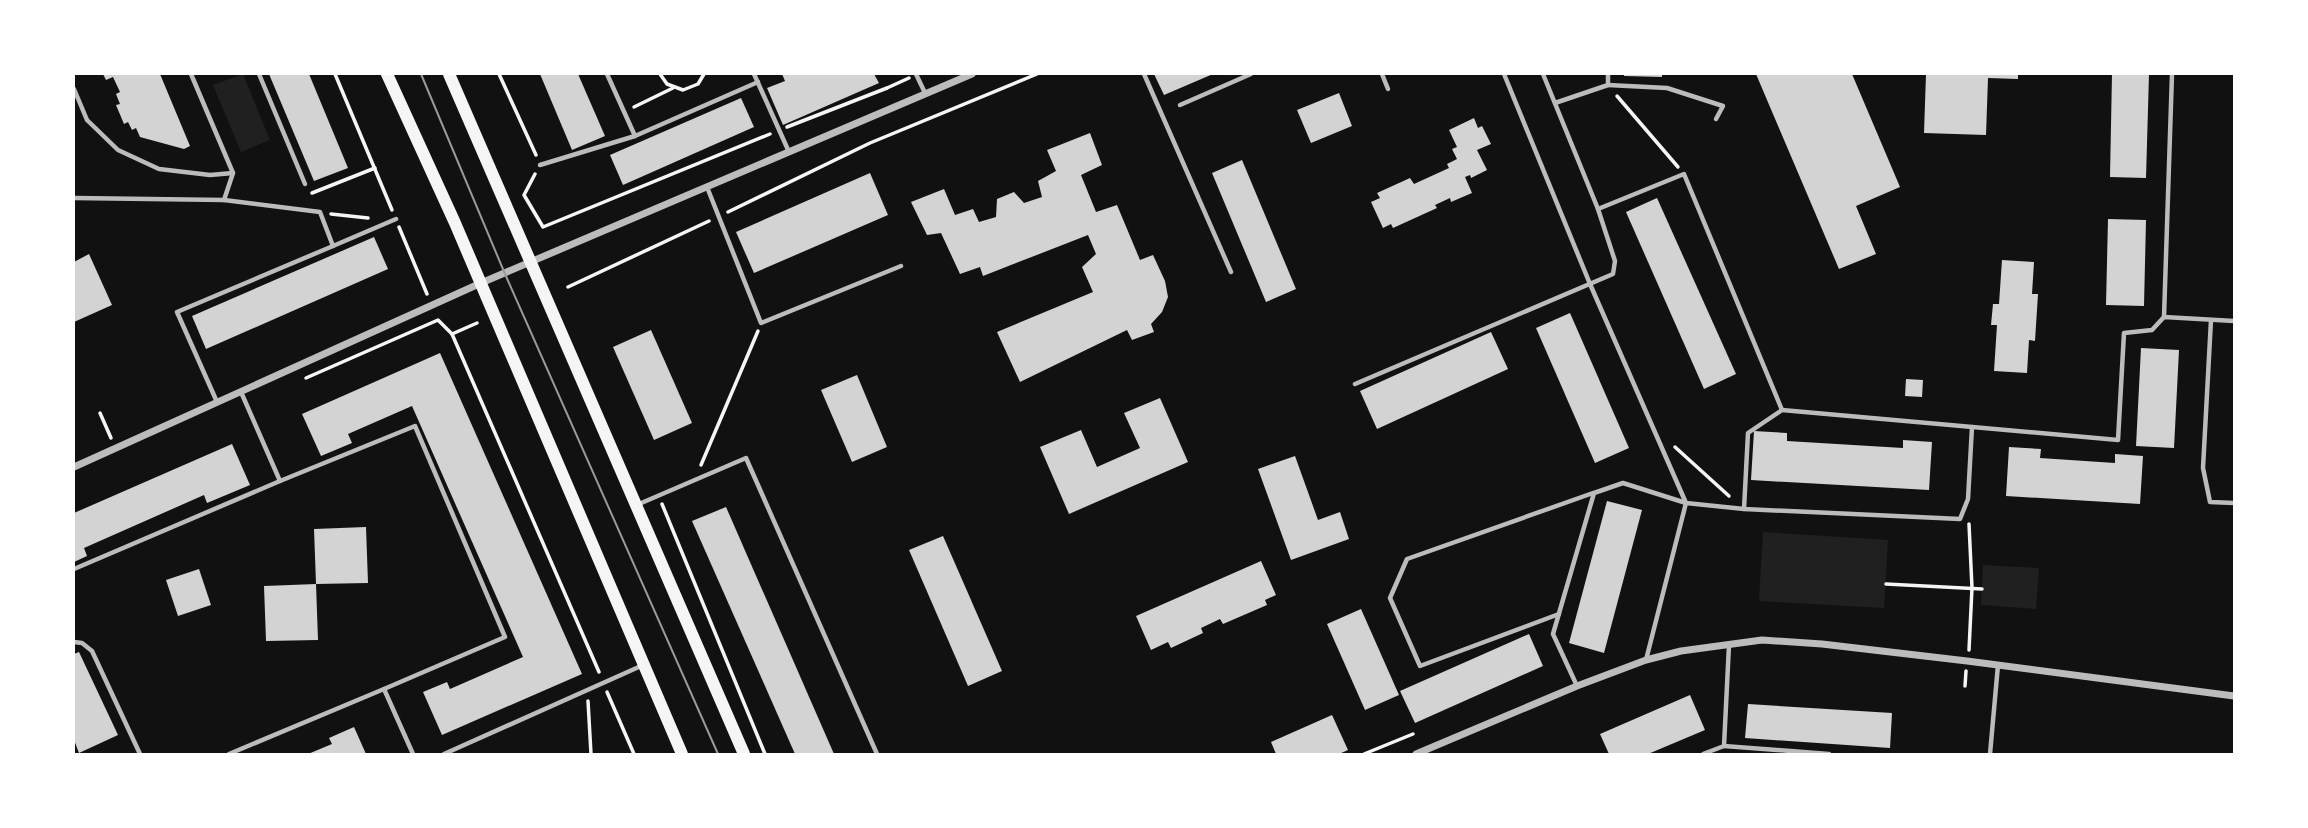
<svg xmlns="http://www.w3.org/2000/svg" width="2308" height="828" viewBox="0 0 2308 828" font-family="Lato,sans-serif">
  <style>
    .green { fill: #202020 }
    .building { fill: #d3d3d3 }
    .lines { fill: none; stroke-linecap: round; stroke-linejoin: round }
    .path { stroke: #f5f5f5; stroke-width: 3.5 }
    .service { stroke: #bcbcbc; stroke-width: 4.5 }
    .minor { stroke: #bcbcbc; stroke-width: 7 }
    .secondary { stroke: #f5f5f5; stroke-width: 12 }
    .tram { stroke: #9a9a9a; stroke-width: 2 }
  </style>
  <rect width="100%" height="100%" fill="#111"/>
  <g class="green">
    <polygon points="243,74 270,140 241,152 213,85"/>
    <polygon points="1763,532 1888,540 1884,608 1759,601"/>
    <polygon points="1983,565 2039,568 2036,609 1981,605"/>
  </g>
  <g class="building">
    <polygon points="103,74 160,74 190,146 184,149 140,137 136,128 132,130 128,122 124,124 116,105 120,104 116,94 120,92 113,77 106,80"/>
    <polygon points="269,74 309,74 348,168 314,181"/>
    <polygon points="540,74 578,74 605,136 572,150"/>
    <polygon points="782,74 874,74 879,83 783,125 767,88 785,81"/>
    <polygon points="1154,74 1213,74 1164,95"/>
    <polygon points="1624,74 1662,74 1662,77 1624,76"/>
    <polygon points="1756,74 1852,74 1900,187 1856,206 1876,254 1839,269"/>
    <polygon points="1926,74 2018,74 2018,79 1988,78 1986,135 1924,133"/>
    <polygon points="2112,74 2149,74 2146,178 2110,177"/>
    <polygon points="1339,93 1352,126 1311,143 1297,110"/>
    <polygon points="741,98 754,127 623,185 610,155"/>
    <polygon points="1474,118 1478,128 1482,126 1491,144 1477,150 1487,170 1471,178 1470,175 1465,177 1472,193 1451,202 1450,198 1435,205 1437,208 1393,228 1391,224 1383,228 1371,202 1380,198 1377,193 1410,178 1414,184 1449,168 1447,164 1457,159 1452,149 1457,147 1449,130"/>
    <polygon points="1090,133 1102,165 1081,175 1096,212 1117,205 1140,260 1153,255 1165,281 1168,297 1162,312 1151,324 1154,332 1132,340 1127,330 1020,382 997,332 1093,292 1082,267 1096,254 1088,235 983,276 980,267 960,274 941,233 927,235 911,202 944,189 955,215 973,209 979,222 996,217 997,199 1014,192 1024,203 1042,197 1038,181 1056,171 1047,150"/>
    <polygon points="1242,160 1296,289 1266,302 1212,173"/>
    <polygon points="870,173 888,215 754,273 736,232"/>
    <polygon points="1657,198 1736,374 1704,389 1626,212"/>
    <polygon points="2108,219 2146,220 2144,306 2106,305"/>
    <polygon points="374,237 388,269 206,349 192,316"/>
    <polygon points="89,254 112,305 74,322 74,262"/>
    <polygon points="2002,260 2034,262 2032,294 2038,294 2035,341 2029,340 2027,373 1994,371 1997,325 1991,325 1993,304 1999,304"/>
    <polygon points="1570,313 1629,448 1595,463 1536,328"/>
    <polygon points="651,330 692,423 654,440 613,347"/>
    <polygon points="1491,332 1508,369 1377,429 1360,391"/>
    <polygon points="2141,348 2179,350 2174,448 2136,446"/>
    <polygon points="440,353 582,674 442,735 423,692 447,682 450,689 523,657 412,406 348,434 352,443 321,456 302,414"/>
    <polygon points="857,375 887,447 852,462 821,390"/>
    <polygon points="1906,379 1923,380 1922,397 1905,396"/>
    <polygon points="1160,398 1188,462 1069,514 1040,447 1081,430 1097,467 1140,448 1124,413"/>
    <polygon points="1754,431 1787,433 1787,441 1903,448 1903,440 1932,442 1929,490 1751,480"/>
    <polygon points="232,444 250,485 207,503 204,495 84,548 87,556 74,562 74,513"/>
    <polygon points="2009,447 2041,449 2040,458 2115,463 2115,454 2143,456 2140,504 2006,496"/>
    <polygon points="1295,456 1318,520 1340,512 1349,539 1291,560 1258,469"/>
    <polygon points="1607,501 1642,510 1604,653 1569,643"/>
    <polygon points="726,507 834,754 795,754 692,521"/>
    <polygon points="366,527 368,583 316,584 314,529"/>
    <polygon points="943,536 1002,671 968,686 909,550"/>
    <polygon points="1261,561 1276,595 1265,600 1267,605 1223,624 1220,619 1201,628 1203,633 1171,648 1168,642 1151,650 1136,616"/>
    <polygon points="199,569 211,605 178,616 166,580"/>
    <polygon points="316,584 318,640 266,641 264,586"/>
    <polygon points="1361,609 1399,695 1365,710 1327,624"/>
    <polygon points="1529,634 1543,666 1415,723 1400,691"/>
    <polygon points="79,652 118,735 79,753 74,740 74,654"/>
    <polygon points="1690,695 1705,730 1648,754 1609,754 1600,734"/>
    <polygon points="1748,704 1892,713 1890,748 1745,738"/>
    <polygon points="1332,715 1348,750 1339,754 1276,754 1271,742"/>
    <polygon points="354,727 366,754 308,754 332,744 329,738"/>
  </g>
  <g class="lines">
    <g class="path">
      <polyline points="335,74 392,210"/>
      <polyline points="499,74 536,155"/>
      <polyline points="660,74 667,84 683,90 698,84 704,74"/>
      <polyline points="887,88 909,78"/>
      <polyline points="1617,96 1678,167"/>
      <polyline points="634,107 673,88"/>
      <polyline points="787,127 887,88"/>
      <polyline points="535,174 524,195 543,227 770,134"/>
      <polyline points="312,193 375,168"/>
      <polyline points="728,212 870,143 1037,74"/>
      <polyline points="331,214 368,218"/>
      <polyline points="399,227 427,294"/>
      <polyline points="568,287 709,221"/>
      <polyline points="452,334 599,672"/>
      <polyline points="306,378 438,320 452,334 477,323"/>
      <polyline points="100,413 111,438"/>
      <polyline points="1675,447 1729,496"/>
      <polyline points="701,465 758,331"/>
      <polyline points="662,504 765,754"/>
      <polyline points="1886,584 1982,589"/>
      <polyline points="1969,650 1972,588 1969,524"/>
      <polyline points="1965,686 1966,671"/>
      <polyline points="607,692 634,754"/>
      <polyline points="588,701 591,754"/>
      <polyline points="1364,754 1413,734"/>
    </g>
    <g class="service">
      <polyline points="191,74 233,173 224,200"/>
      <polyline points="259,74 305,184"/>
      <polyline points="607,74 635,136"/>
      <polyline points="754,74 789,152"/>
      <polyline points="916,74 925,93"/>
      <polyline points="1144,74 1231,272"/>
      <polyline points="1382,74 1388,89"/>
      <polyline points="1504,74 1590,284 1686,503 1646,660"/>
      <polyline points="1608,85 1667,88 1723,106 1716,119"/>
      <polyline points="74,89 87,120 118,150 159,169 210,175 233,173"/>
      <polyline points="1555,103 1608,85 1608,74"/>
      <polyline points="1180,105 1251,74"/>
      <polyline points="540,165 635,136 758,82"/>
      <polyline points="707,187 761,323 901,266"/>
      <polyline points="74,198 224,200 320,212 333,246 396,219"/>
      <polyline points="1598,209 1684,174 1782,410 1748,433 1744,509"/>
      <polyline points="2164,317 2172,74"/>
      <polyline points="2211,320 2203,468 2210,502 2234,503"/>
      <polyline points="1355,384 1613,274 1615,261 1598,209 1543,74"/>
      <polyline points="217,402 177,312 333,246"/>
      <polyline points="1782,410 2118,440 2124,333 2152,330 2164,317 2234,321"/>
      <polyline points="280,481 415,426 505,637 384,689 413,754"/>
      <polyline points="639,504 746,458 877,754"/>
      <polyline points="74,569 280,481 241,392"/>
      <polyline points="1559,614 1420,666 1390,598 1407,559 1593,493"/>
      <polyline points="74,642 82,643 92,651 140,754"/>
      <polyline points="1577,686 1553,634 1594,493 1623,483 1686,503 1744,509 1960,519 1968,499 1972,427"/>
      <polyline points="1724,746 1829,754"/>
      <polyline points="229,754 384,689"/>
      <polyline points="444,754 641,666"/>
      <polyline points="1703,754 1724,746 1729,645"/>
      <polyline points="1990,754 1998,665"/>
    </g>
    <g class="minor">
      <polyline points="74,467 481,283 972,74"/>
      <polyline points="1416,754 1577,686 1646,660 1681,651 1762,640 1822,644 1967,661 2234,696"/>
    </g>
    <g class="secondary">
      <polyline points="387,74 455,223 682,754"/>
      <polyline points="449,74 744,754"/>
    </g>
    <polyline class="tram" points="421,74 505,274 718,754"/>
  </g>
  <rect width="2308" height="828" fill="none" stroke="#ffffff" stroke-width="150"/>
</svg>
